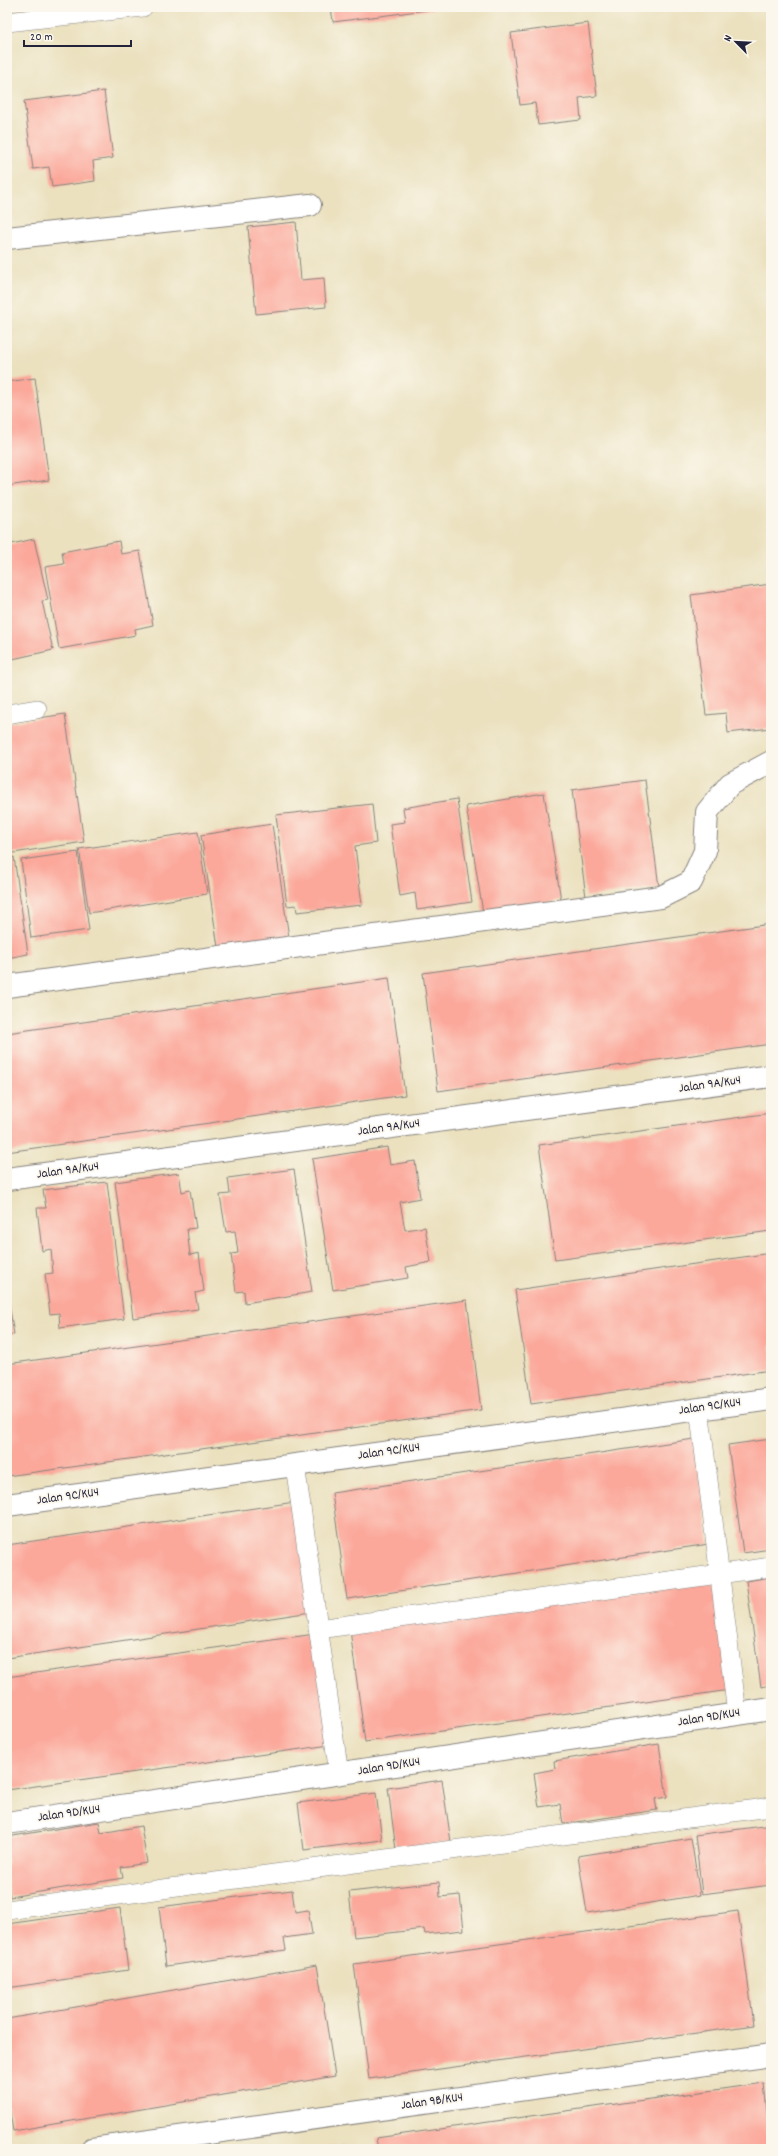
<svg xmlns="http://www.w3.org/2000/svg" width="778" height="2156" viewBox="0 0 778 2156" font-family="Dekko,sans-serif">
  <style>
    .building { fill: #fba79a }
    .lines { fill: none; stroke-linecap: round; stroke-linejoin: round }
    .service-casing { stroke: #86827d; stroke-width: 20 }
    .minor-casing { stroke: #86827d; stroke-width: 24 }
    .service { stroke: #fff; stroke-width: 19 }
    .minor { stroke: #fff; stroke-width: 22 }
    .labels { text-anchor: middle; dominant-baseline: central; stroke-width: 3.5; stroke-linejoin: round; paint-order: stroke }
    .street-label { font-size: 13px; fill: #22223b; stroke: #fbf7ec }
  </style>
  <rect width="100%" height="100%" fill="#fbf7ec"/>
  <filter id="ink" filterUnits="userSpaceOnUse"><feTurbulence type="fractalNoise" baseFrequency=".025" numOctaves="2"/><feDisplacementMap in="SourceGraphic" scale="8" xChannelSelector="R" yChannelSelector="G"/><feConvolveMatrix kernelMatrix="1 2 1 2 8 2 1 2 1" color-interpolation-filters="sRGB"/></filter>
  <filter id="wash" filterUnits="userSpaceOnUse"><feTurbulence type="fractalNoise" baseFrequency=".012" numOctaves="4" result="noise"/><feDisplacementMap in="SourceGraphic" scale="16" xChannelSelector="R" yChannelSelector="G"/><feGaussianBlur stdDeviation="0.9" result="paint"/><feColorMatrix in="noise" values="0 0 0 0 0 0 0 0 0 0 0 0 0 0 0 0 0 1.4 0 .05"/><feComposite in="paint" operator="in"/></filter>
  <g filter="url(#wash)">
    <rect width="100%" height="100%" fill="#ebe1bf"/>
    <g id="blocks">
      <g class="building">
        <polygon points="331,7 442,7 442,8 333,22"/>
        <polygon points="588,23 597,96 579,98 581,120 538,125 535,103 520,105 511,33"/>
        <polygon points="104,91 113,158 93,161 95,181 52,187 49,167 33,169 24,101"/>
        <polygon points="296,222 301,280 324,278 326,307 256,314 248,227"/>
        <polygon points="35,378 49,480 7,486 7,382"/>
        <polygon points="34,539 48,600 42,601 53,650 8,660 11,674 7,675 7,545"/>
        <polygon points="119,541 121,554 140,551 153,625 135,629 136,635 59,649 45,567 64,564 62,552"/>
        <polygon points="771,584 771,728 728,733 726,713 706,715 691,595"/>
        <polygon points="65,714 84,842 7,854 7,723"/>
        <polygon points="645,780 659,887 586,897 572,790"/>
        <polygon points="544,793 561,900 483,913 466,806"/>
        <polygon points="457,799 472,902 417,910 415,893 400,896 390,824 405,822 403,808"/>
        <polygon points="372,804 376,843 355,846 362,905 297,912 296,905 287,906 276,815"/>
        <polygon points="272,824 290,944 219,954 201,835"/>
        <polygon points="198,832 207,894 89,913 79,849"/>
        <polygon points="78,852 89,930 31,938 21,860"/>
        <polygon points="14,857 28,954 7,958 7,859"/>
        <polygon points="771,924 771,1044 438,1091 423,973"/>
        <polygon points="389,978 405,1095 7,1152 7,1033"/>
        <polygon points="771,1113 771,1231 555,1260 539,1145"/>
        <polygon points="387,1147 390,1165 415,1161 420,1198 400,1202 405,1230 425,1227 431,1262 406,1267 408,1278 333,1290 312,1159"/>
        <polygon points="294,1169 312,1292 245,1303 244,1291 236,1292 231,1254 238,1253 235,1231 226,1232 220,1195 230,1194 228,1178"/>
        <polygon points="179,1173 182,1192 190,1190 196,1228 187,1229 190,1255 199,1253 204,1291 195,1293 198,1309 133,1318 115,1182"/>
        <polygon points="107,1182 124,1319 60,1328 59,1313 50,1314 45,1274 53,1273 51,1249 42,1251 37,1208 46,1208 43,1190"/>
        <polygon points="771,1253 771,1370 531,1404 515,1290"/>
        <polygon points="7,1292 14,1334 7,1335"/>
        <polygon points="467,1300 481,1410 7,1476 7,1364"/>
        <polygon points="694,1439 709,1544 347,1599 332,1493"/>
        <polygon points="771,1439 771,1549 743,1553 728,1445"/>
        <polygon points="295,1502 311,1612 7,1658 7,1545"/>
        <polygon points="771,1577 771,1685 761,1687 746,1581"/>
        <polygon points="715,1580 730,1690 365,1742 350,1630"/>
        <polygon points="315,1634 330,1745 7,1790 7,1677"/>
        <polygon points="659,1744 667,1797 655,1799 657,1810 563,1824 560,1804 539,1807 534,1773 555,1769 554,1761"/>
        <polygon points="442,1780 451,1842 396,1850 388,1788"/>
        <polygon points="376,1793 382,1840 304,1850 298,1803"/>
        <polygon points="99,1822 101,1833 141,1826 147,1863 121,1867 123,1878 10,1897 7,1878 7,1837"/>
        <polygon points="771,1825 771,1885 702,1894 695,1835"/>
        <polygon points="691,1838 700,1895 587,1913 578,1856"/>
        <polygon points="439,1882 440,1897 460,1895 464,1930 425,1934 424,1929 354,1937 349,1892"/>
        <polygon points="292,1890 295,1912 308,1910 312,1934 284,1938 286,1950 166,1966 159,1907"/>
        <polygon points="120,1908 128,1970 7,1988 7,1924"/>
        <polygon points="738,1911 754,2025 369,2079 354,1964"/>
        <polygon points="317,1965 335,2076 13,2131 7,2094 7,2019"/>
        <polygon points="764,2083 771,2149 378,2149 376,2138"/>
        <polygon points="346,2145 347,2149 323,2149 323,2148"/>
      </g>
    </g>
  </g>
  <g filter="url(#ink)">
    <use href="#blocks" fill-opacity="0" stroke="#86827d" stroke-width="1"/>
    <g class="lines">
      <g class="service-casing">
        <g id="service">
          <polyline points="7,22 143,7"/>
          <polyline points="7,714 37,709"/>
          <polyline points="699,1408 737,1714"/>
          <polyline points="295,1465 339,1774"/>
          <polyline points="318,1629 771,1567"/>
          <polyline points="7,1910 771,1807"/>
        </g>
      </g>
      <g class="minor-casing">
        <g id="minor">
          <polyline points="7,238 310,205"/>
          <polyline points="7,986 661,897 691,882 705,851 707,812 730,784 771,762"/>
          <polyline points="7,1179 771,1076"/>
          <polyline points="7,1505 771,1399"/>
          <polyline points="7,1823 771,1709"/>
          <polyline points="92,2149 771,2055"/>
        </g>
      </g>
      <use href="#service" class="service"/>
      <use href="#minor" class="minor"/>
    </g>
  </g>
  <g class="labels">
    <g class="street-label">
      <text transform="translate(710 1085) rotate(-8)">Jalan 9A/Ku4</text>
      <text transform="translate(389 1128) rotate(-8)">Jalan 9A/Ku4</text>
      <text transform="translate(68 1171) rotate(-8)">Jalan 9A/Ku4</text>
      <text transform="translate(710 1407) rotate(-8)">Jalan 9C/KU4</text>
      <text transform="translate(389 1452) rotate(-8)">Jalan 9C/KU4</text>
      <text transform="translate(68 1497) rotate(-8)">Jalan 9C/KU4</text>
      <text transform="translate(709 1718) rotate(-9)">Jalan 9D/KU4</text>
      <text transform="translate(389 1767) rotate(-9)">Jalan 9D/KU4</text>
      <text transform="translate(69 1814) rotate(-8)">Jalan 9D/KU4</text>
      <text transform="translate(432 2102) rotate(-8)">Jalan 9B/KU4</text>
    </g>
  </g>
  <rect width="778" height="2156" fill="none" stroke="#fbf7ec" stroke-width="24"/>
  <g transform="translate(736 42) rotate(294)" stroke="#fbf7ec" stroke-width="3" paint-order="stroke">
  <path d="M0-3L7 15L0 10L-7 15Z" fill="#22223b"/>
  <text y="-6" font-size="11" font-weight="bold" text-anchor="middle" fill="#22223b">N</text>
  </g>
  <path d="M24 40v6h107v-6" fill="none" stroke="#22223b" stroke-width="2"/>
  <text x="30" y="40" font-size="12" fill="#22223b" stroke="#fbf7ec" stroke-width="3" paint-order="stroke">20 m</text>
</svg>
